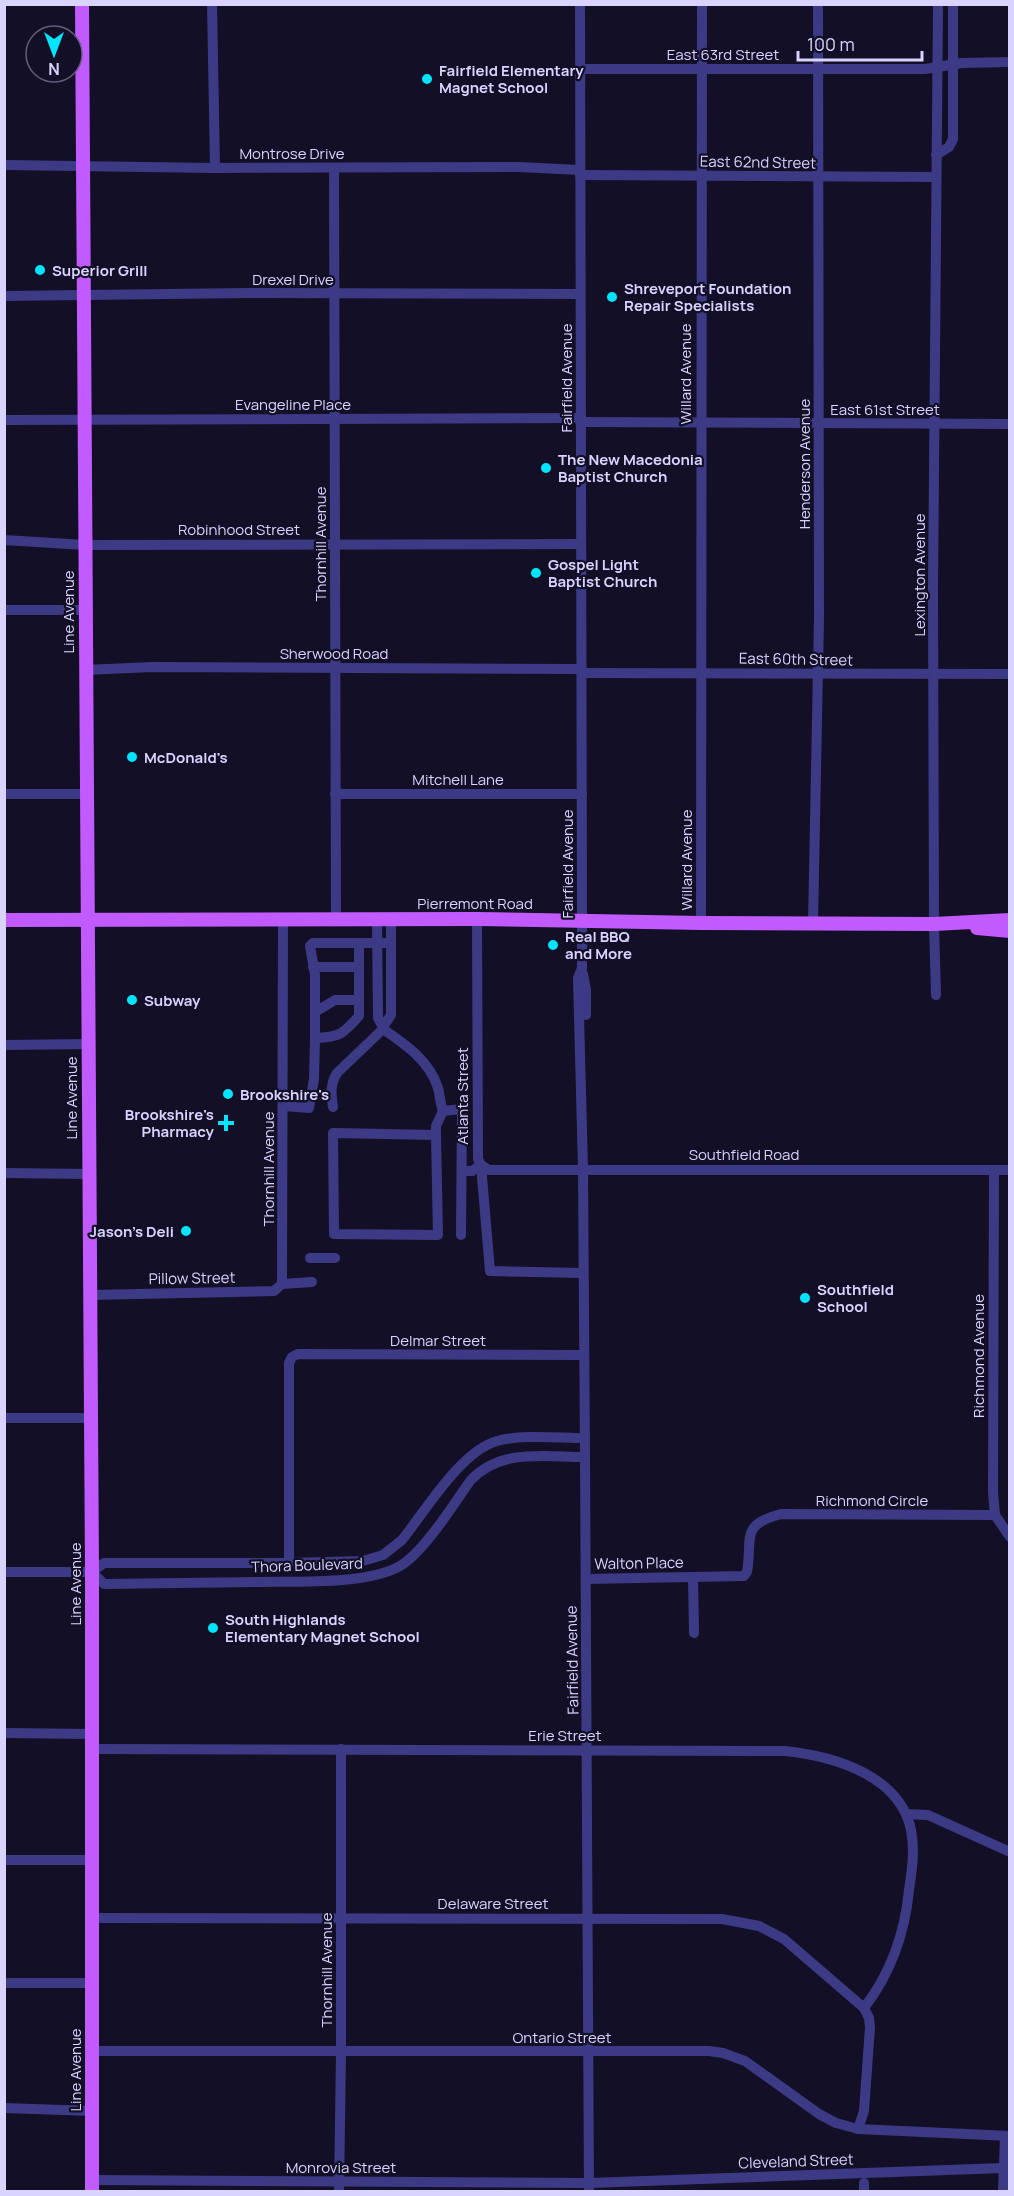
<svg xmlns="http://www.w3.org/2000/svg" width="1014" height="2196" viewBox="0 0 1014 2196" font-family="Manrope,sans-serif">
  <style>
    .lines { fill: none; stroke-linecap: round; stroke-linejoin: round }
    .minor { stroke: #3d3a85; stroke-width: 10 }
    .major { stroke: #c25bff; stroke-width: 14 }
    .poi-dot { fill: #00e5ff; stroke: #130f26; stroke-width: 2 }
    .labels { text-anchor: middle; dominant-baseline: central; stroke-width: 4.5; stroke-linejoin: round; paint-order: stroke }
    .street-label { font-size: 15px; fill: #d9d4ff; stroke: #130f26 }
    .poi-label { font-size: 15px; font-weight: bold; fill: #d9d4ff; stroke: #130f26; text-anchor: start }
  </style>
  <rect width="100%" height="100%" fill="#130f26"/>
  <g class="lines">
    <g class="minor">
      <polyline points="212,4 215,168"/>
      <polyline points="580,4 582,921 582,968 578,978 583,1169 585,1457 589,2192"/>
      <polyline points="580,69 925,69 962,63 1010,62"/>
      <polyline points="936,155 949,147 953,139 953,4"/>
      <polyline points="4,165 215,168 519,167 580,170"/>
      <polyline points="334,168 336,920"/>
      <polyline points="580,175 935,177"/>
      <polyline points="4,296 249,293 580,294"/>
      <polyline points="4,420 581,418"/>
      <polyline points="581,422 1010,424"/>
      <polyline points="4,540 85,545 581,544"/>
      <polyline points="4,610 85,610"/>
      <polyline points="85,670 152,667 582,669"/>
      <polyline points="582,673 1010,674"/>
      <polyline points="4,794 86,794"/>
      <polyline points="335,794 582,794"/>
      <polyline points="477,919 478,1159 481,1165 490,1271 583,1273"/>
      <polyline points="377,920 378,1018 383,1027 391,1015 391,920"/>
      <polyline points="701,923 702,4"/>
      <polyline points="813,923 819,618 818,4"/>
      <polyline points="313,967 359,967"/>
      <polyline points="583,974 586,990 586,1015"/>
      <polyline points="936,995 934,924 933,588 938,4"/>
      <polyline points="315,1012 335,1000 359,1000"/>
      <path d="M383,1029c22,15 47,32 55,59 2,7 2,15 5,23"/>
      <path d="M315,1038c25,-1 27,-3 44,-22v-73"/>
      <polyline points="4,1045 88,1044"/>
      <polyline points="284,1106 309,1108 314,1079 315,1038 315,975 310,946 313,943 391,943"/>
      <path d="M333,1107c-2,-12 -3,-23 4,-34l46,-44v-2"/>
      <polyline points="436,1135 333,1133 334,1234 438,1235 436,1135 436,1126 443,1111 462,1109 461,1235"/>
      <polyline points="994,1170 993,1492 995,1515 1010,1537"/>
      <polyline points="462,1171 472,1171 481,1165 489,1170 1010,1170"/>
      <polyline points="4,1173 88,1174"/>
      <polyline points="310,1258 335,1258"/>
      <polyline points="282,1284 312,1282"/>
      <polyline points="90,1295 274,1291 282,1284 283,920"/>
      <polyline points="4,1418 91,1418"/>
      <polyline points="289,1563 289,1363 292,1357 298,1354 584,1355"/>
      <path d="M4,1572h88l12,-9h185l74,-2 20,-6 19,-15c24,-30 59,-89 95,-99 25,-7 62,-3 88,-3"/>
      <path d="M92,1572l12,12c50,-1 101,-1 152,-2 38,-1 112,3 144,-16 23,-13 54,-62 70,-85 30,-33 74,-24 115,-24"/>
      <polyline points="693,1577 694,1633"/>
      <path d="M586,1579l158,-3 3,-4c6,-34 -8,-47 34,-58l214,1"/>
      <polyline points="4,1733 91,1734"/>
      <path d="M91,1749l694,2c48,5 115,24 126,79 4,20 1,40 -2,60 -4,42 -18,83 -45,118"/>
      <polyline points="906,1814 928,1815 1010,1852"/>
      <polyline points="4,1860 92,1860"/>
      <polyline points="92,1918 722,1919 759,1926 784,1939 864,2008 869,2018 870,2027 864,2111 858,2129"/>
      <polyline points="4,1983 92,1983"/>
      <polyline points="92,2051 709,2051 723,2053 745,2061 819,2114 836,2123 858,2129 1010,2136"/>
      <polyline points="4,2108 92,2111"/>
      <polyline points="92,2180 589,2183 1003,2168"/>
      <polyline points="864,2183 864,2192"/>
      <polyline points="339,2192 341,2051 341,1749"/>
      <polyline points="1003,2192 1005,2136"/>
    </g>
    <g class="major">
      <polyline points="82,4 92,1572 92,2192"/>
      <polyline points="4,920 477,919 701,923 934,924 1010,920"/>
      <polyline points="977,928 1010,931"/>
    </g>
  </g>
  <g class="poi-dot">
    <circle cx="427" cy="79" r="6"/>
    <circle cx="40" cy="270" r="6"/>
    <circle cx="612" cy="297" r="6"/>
    <circle cx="546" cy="468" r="6"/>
    <circle cx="536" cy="573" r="6"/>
    <circle cx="132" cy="757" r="6"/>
    <circle cx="553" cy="945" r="6"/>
    <circle cx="132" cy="1000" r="6"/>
    <circle cx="228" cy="1094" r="6"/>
    <path d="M223 1114h6v6h6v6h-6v6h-6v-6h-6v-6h6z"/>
    <circle cx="186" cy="1231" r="6"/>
    <circle cx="805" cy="1298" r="6"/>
    <circle cx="213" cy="1628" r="6"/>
  </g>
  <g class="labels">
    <g class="street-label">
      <text x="723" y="54">East 63rd Street</text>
      <text x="292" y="153">Montrose Drive</text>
      <text transform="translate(758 162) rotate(1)">East 62nd Street</text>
      <text x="293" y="279">Drexel Drive</text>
      <text transform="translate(685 374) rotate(-90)">Willard Avenue</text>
      <text transform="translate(566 378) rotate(-90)">Fairfield Avenue</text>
      <text x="293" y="404">Evangeline Place</text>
      <text x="885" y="409">East 61st Street</text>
      <text transform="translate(804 464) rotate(-90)">Henderson Avenue</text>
      <text x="239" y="529">Robinhood Street</text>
      <text transform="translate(320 544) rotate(-90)">Thornhill Avenue</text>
      <text transform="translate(919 575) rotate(-90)">Lexington Avenue</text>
      <text transform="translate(68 612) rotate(-90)">Line Avenue</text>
      <text x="334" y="653">Sherwood Road</text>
      <text transform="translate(796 659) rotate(1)">East 60th Street</text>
      <text x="458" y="779">Mitchell Lane</text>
      <text transform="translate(686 860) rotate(-90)">Willard Avenue</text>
      <text transform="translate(567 864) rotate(-90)">Fairfield Avenue</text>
      <text x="475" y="903">Pierremont Road</text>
      <text transform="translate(462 1096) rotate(-90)">Atlanta Street</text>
      <text transform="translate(71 1098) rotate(-90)">Line Avenue</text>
      <text x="744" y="1154">Southfield Road</text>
      <text transform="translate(268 1169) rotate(-90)">Thornhill Avenue</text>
      <text transform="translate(192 1278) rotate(-1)">Pillow Street</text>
      <text x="438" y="1340">Delmar Street</text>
      <text transform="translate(978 1356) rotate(-90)">Richmond Avenue</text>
      <text x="872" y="1500">Richmond Circle</text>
      <text transform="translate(639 1563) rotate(-1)">Walton Place</text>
      <text transform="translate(307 1565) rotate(-2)">Thora Boulevard</text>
      <text transform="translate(75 1584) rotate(-90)">Line Avenue</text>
      <text transform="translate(572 1660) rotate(-91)">Fairfield Avenue</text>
      <text x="565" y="1735">Erie Street</text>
      <text x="493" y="1903">Delaware Street</text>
      <text transform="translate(326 1970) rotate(-90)">Thornhill Avenue</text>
      <text x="562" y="2037">Ontario Street</text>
      <text transform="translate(75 2070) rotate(-90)">Line Avenue</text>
      <text transform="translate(796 2161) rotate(-2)">Cleveland Street</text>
      <text x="341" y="2167">Monrovia Street</text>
    </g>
    <g class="poi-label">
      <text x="439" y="70">Fairfield Elementary<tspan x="439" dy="17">Magnet School</tspan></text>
      <text x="52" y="270">Superior Grill</text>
      <text x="624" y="288">Shreveport Foundation<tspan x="624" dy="17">Repair Specialists</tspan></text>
      <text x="558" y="459">The New Macedonia<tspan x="558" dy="17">Baptist Church</tspan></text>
      <text x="548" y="564">Gospel Light<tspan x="548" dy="17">Baptist Church</tspan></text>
      <text x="144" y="757">McDonald's</text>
      <text x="565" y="936">Real BBQ<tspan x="565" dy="17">and More</tspan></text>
      <text x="144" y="1000">Subway</text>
      <text x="240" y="1094">Brookshire's</text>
      <text x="214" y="1114" text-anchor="end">Brookshire's<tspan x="214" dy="17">Pharmacy</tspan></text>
      <text x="174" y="1231" text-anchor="end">Jason's Deli</text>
      <text x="817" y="1289">Southfield<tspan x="817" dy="17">School</tspan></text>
      <text x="225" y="1619">South Highlands<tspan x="225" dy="17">Elementary Magnet School</tspan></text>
    </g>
  </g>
  <rect width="1014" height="2196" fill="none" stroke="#d9d4ff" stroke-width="12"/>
  <g transform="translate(54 54) rotate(180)"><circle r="28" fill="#130f26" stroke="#625e7d" stroke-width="1.5"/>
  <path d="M0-4.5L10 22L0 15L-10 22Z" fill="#00e5ff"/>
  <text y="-9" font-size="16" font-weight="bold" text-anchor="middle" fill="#d9d4ff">N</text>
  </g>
  <path d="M798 51v9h124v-9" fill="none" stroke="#d9d4ff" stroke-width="3"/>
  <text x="807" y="51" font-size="18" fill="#d9d4ff" stroke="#130f26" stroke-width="4.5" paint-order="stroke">100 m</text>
</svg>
